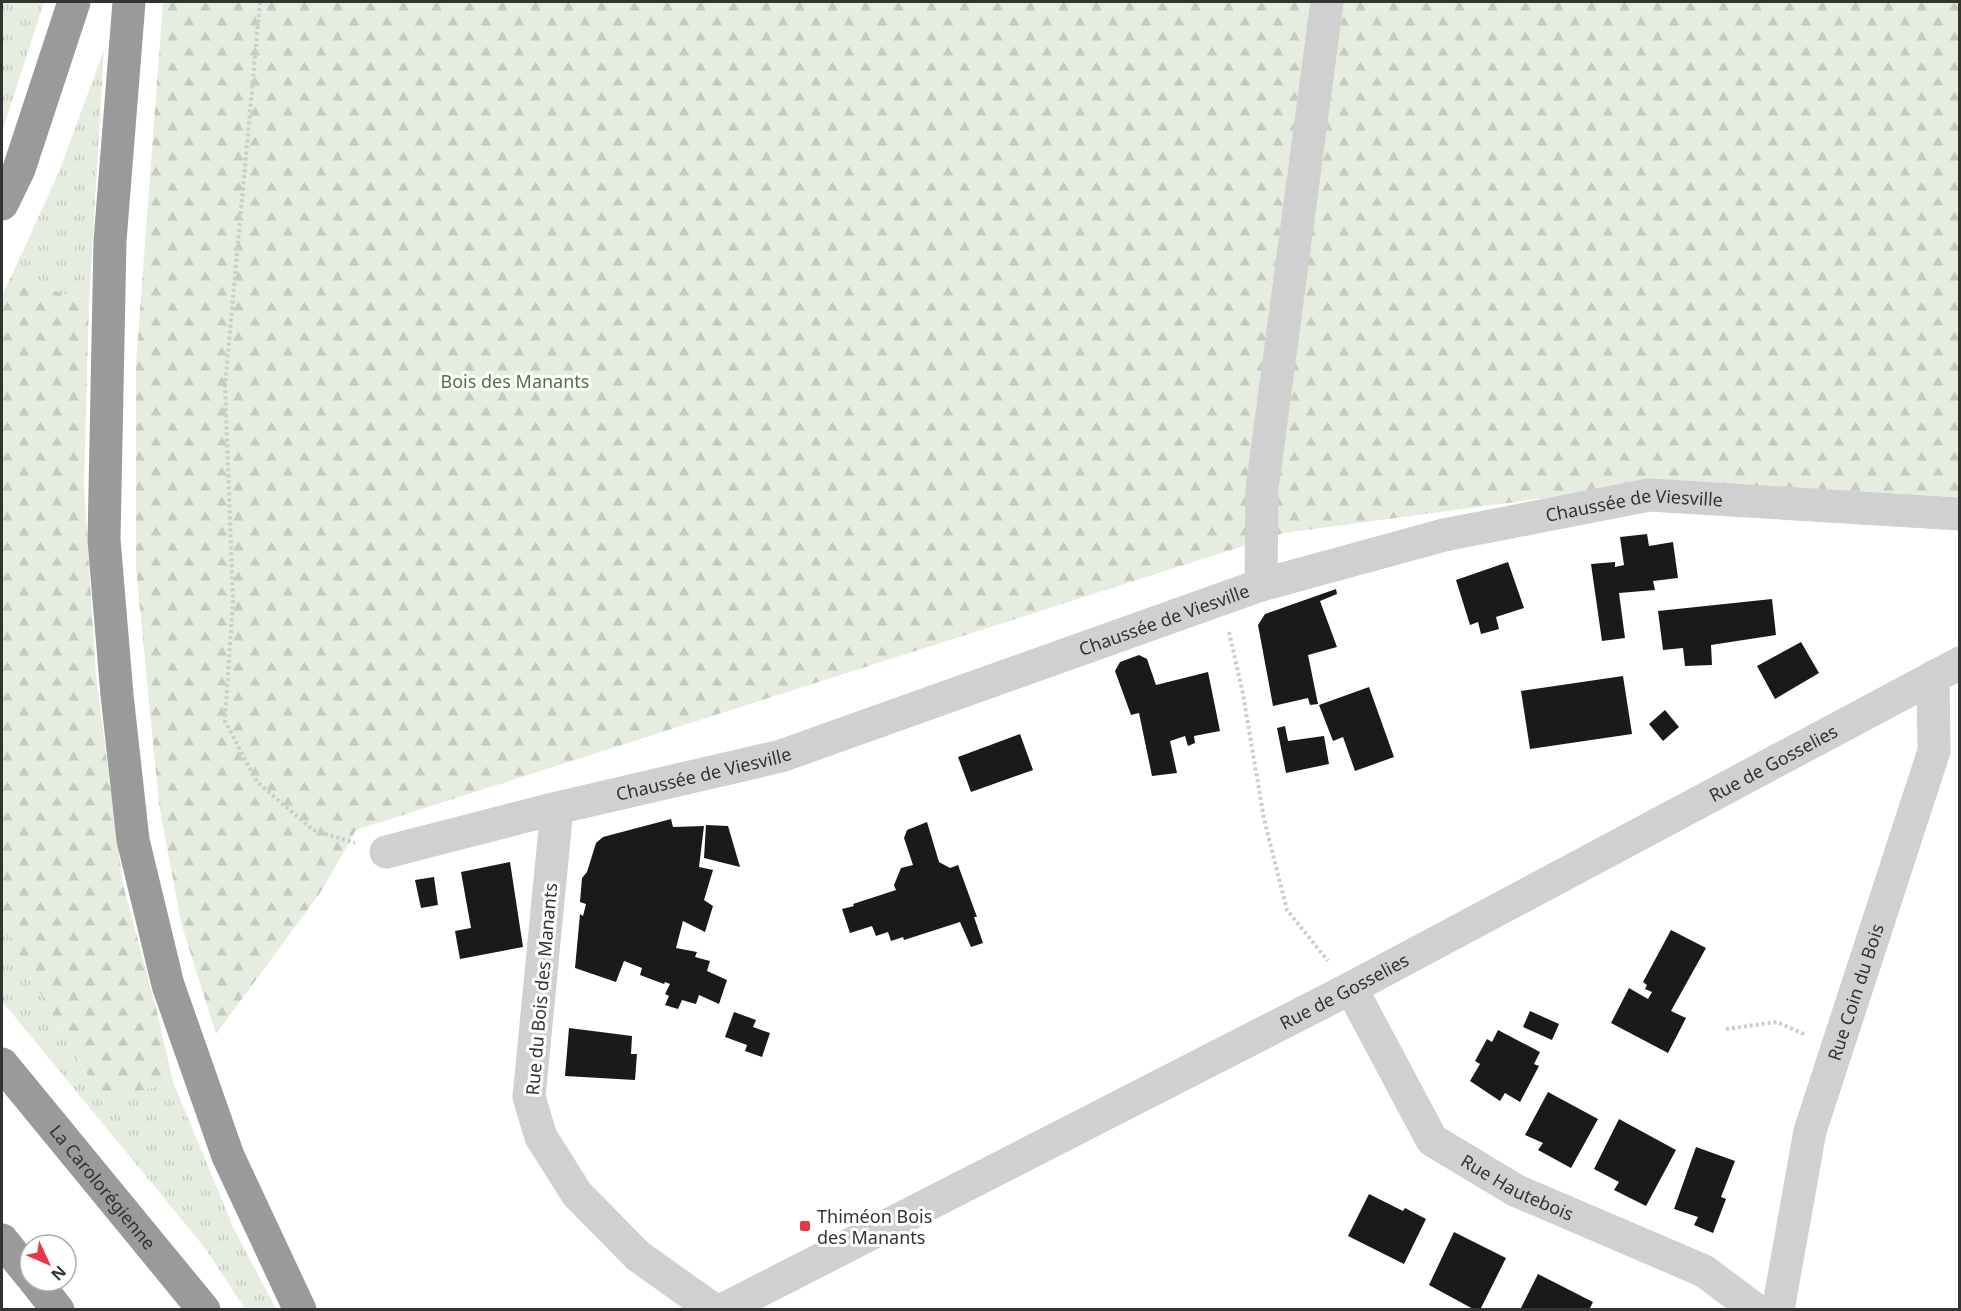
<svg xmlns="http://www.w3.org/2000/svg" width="1961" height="1311" viewBox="0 0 1961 1311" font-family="'Noto Sans',sans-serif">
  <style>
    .grass { fill: url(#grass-tufts) }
    .forest { fill: url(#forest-firs) }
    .building { fill: #1a1a1a }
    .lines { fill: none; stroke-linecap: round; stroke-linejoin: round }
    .path { stroke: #cdcdcd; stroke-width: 4; stroke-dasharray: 3 3; stroke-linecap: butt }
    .minor { stroke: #d0d0d0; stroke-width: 33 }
    .highway { stroke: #9a9a9a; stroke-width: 33 }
    .poi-dot { fill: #e63946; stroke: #fff; stroke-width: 2 }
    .labels { text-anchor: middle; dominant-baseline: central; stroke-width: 6; stroke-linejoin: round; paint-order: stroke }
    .park-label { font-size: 18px; fill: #56703f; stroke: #fff }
    .street-label { font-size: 18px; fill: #333; stroke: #fff }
    .poi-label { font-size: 18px; fill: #333; stroke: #fff; text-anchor: start }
  </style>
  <defs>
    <pattern id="grass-tufts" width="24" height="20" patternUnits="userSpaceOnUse" patternTransform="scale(1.5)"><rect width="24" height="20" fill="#e6ecdf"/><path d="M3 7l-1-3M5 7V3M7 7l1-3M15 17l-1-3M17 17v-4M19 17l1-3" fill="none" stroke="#c6cbc0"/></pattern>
    <pattern id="forest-firs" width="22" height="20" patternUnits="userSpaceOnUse" patternTransform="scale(1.5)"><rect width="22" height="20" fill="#e6ecdf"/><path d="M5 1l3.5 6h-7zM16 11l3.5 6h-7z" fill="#c6cbc0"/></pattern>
  </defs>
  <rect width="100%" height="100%" fill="#fff"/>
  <g class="grass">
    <polygon points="2,2 44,2 2,132"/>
    <polygon points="104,50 89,302 11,277 58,174"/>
    <polygon points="2,918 22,962 103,1101 173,1082 234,1229 276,1309 245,1309 205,1248 2,1001"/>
  </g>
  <g class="forest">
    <polygon points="163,2 1959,2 1959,497 1670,481 1284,533 356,830 322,890 216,1034 181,923 159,804 136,568 136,364"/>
    <polygon points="11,277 89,302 84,486 96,676 123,884 157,1012 173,1082 103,1101 22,962 2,918 2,295"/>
  </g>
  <g class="building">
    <polygon points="1647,534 1649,546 1673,542 1678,578 1653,581 1655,590 1619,593 1625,638 1602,641 1591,564 1615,562 1615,567 1624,565 1620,537"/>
    <polygon points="1508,562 1524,608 1496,617 1499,629 1481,634 1478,622 1470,625 1456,580"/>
    <polygon points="1336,589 1337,594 1320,601 1337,647 1308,655 1318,704 1310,705 1308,698 1273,706 1258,625 1265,614"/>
    <polygon points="1772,599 1776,635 1711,645 1712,665 1685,666 1683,648 1663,650 1658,611"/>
    <polygon points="1801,642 1819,673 1775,699 1757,666"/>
    <polygon points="1139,655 1147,659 1156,685 1208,672 1220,731 1194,736 1195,743 1188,746 1185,736 1170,741 1177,773 1152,776 1139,713 1131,715 1115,671 1120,662"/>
    <polygon points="1623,676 1632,734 1530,749 1521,691"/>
    <polygon points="1369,687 1394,757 1355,771 1343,737 1333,741 1319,705"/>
    <polygon points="1665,710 1679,727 1663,741 1649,724"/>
    <polygon points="1285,726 1288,741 1324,736 1329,764 1286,773 1277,728"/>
    <polygon points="1020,734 1033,770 971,792 958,757"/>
    <polygon points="671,819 673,827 704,826 699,867 713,870 704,900 713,906 705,932 683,921 676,948 697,952 695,957 710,961 707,971 727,980 719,1004 699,995 696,1004 682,1000 678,1009 665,1005 669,996 665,994 670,984 665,982 664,984 640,975 642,968 624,961 616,982 575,968 580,914 583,916 586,904 580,902 582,878 587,872 596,843 603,837"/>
    <polygon points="927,822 939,862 950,868 958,865 977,917 974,917 983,943 971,947 960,922 904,940 903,937 891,941 888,932 876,936 872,926 850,933 842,909 854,906 853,904 896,890 894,885 901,868 913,865 904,838 907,830"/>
    <polygon points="706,825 728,826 740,867 704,858"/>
    <polygon points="510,862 523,947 460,959 455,931 471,928 461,872"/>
    <polygon points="434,877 438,905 421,908 415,880"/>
    <polygon points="1671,930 1706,948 1671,1011 1686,1018 1668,1053 1611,1023 1629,988 1648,999 1652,992 1645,989 1647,985 1643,982"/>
    <polygon points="1530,1011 1559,1024 1552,1040 1523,1027"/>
    <polygon points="734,1012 756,1020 753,1027 770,1033 762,1057 745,1051 747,1045 725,1037"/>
    <polygon points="569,1028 632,1036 631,1054 637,1054 635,1080 565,1076"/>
    <polygon points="1498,1030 1540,1052 1534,1064 1539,1066 1520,1102 1505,1093 1500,1101 1470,1081 1480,1064 1475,1061 1487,1039 1492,1042"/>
    <polygon points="1548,1092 1598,1119 1571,1168 1538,1150 1543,1143 1525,1135"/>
    <polygon points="1619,1119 1676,1150 1646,1206 1614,1190 1619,1182 1594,1169"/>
    <polygon points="1696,1147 1735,1161 1721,1197 1726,1199 1713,1233 1694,1225 1698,1217 1674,1209"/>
    <polygon points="1369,1194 1403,1211 1405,1208 1426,1219 1404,1264 1348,1236"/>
    <polygon points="1454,1232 1506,1258 1480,1310 1475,1310 1429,1285"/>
    <polygon points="1538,1274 1593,1302 1589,1310 1520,1310"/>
  </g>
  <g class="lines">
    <g class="path">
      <polyline points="260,2 225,386 233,599 225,721 257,782 313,830 355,843"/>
      <polyline points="1229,632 1243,694 1264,819 1287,910 1328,961"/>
      <polyline points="1726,1029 1777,1022 1806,1035"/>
    </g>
    <g class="minor">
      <polyline points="1261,585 1262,489 1327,2"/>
      <polyline points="557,808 529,1097 541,1137 577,1194 638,1256 714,1310"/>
      <path id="s1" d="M386,852l171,-44 224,-52 480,-171 183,-50 205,-40 311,19"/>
      <path id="s2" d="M1351,988l81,152 83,50 189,81 52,39"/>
      <path id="s3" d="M722,1310l629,-322 609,-325"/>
      <path id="s4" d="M1778,1310l32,-179 124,-380 -1,-74"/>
    </g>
    <g class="highway">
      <polyline points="129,2 110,241 104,540 117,695 133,840 168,985 228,1156 300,1310"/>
      <polyline points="2,204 19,169 74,2"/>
      <path id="s5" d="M2,1064l202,246"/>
      <polyline points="2,1240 30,1275"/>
      <polyline points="35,1281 58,1310"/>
    </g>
  </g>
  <rect class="poi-dot" x="799" y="1220" width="12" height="12" rx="3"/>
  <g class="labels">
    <g class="park-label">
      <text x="515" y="381">Bois des Manants</text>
    </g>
    <g class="street-label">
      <text stroke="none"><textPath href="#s1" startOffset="1299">Chaussée de Viesville</textPath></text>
      <text stroke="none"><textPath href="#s1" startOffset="813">Chaussée de Viesville</textPath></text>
      <text stroke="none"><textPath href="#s3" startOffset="1185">Rue de Gosselies</textPath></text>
      <text stroke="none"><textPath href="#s1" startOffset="327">Chaussée de Viesville</textPath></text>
      <text transform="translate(541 989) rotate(-85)">Rue du Bois des Manants</text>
      <text stroke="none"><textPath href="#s3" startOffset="699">Rue de Gosselies</textPath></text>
      <text stroke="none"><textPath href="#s4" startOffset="328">Rue Coin du Bois</textPath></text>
      <text stroke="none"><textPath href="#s2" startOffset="270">Rue Hautebois</textPath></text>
      <text stroke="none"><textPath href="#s5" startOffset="159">La Carolorégienne</textPath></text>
    </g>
    <g class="poi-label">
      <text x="817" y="1216">Thiméon Bois<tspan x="817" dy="21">des Manants</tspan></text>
    </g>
  </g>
  <rect width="1961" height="1311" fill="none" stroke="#333333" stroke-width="6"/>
  <g transform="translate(48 1263) rotate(134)"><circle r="28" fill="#ffffff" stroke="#adadad" stroke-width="1.5"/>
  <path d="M0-4.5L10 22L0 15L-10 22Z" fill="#e63946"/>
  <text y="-9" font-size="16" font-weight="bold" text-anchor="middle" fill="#333333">N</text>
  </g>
</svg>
